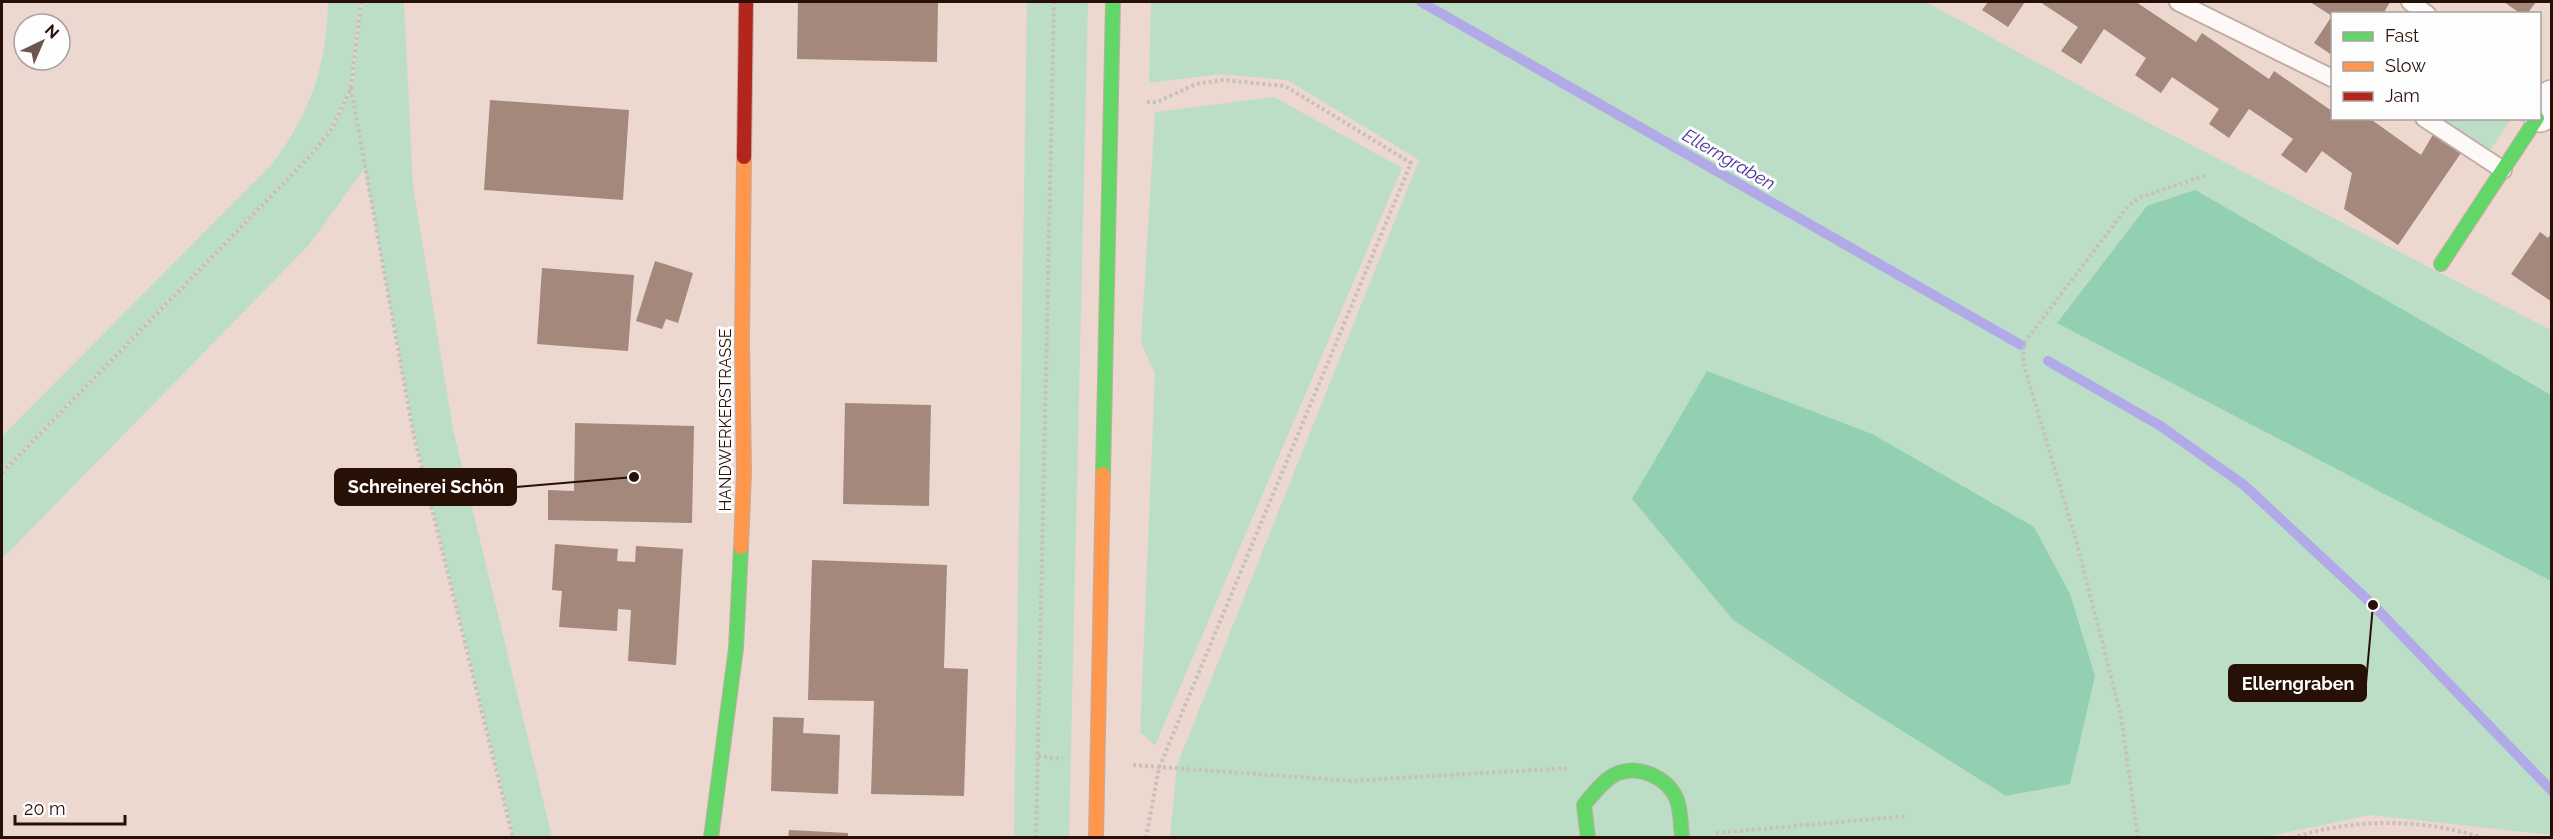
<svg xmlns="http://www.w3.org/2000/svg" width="2553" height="839" viewBox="0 0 2553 839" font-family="Raleway,sans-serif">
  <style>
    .green { fill: #bcdec6; fill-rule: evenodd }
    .forest { fill: #93d0b1 }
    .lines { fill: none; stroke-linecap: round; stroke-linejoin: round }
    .stream { stroke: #b2aae8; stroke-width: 10 }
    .building { fill: #a3887b }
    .lane-casing { stroke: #c1ada4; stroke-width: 20 }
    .street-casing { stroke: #c1ada4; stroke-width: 36 }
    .fast-casing { stroke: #c1ada4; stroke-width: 16 }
    .slow-casing { stroke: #c1ada4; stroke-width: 16 }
    .jam-casing { stroke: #c1ada4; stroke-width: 16 }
    .path { stroke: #c7c0bc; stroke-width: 4; stroke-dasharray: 3 3; stroke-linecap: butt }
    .lane { stroke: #fcf9f8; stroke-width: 16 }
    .street { stroke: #fcf9f8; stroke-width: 33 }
    .fast { stroke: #63d668; stroke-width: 14 }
    .slow { stroke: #ff974d; stroke-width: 14 }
    .jam { stroke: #b3261e; stroke-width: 14 }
    .labels { text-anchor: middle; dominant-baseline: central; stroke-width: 6; stroke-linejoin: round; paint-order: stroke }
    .street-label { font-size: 16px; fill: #271107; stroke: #fdfdfd }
    .water-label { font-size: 18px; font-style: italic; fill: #4736a1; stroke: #fdfdfd }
    .leader { fill: none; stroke: #271107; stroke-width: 2 }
    .callout-dot { fill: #271107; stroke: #fdfdfd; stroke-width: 2 }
    .callout { fill: #271107; stroke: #271107; stroke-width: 2 }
    .callout-label { font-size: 18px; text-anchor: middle; font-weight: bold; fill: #fff }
  </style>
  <rect width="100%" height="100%" fill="#edd8d0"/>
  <g class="green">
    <path d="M328,2h32l-10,86 -17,37 -22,29 -309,318v-36l270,-272c38,-50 55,-99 56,-162z"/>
    <polygon points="362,2 404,2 413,186 453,429 552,837 514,837 414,432 365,168 308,246 2,559 2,474 311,155 334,126 351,88 363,156 352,88"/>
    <polygon points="1027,2 1088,2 1069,837 1014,837"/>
    <path d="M1151,2h775l215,117 410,211v505l-181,-20 -109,23 -1091,-1 7,-72 242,-605 -132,-80 -67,-6 -71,9zM1853,700l217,84 -63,12z"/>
    <polygon points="1274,97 1402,168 1155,746 1140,732 1155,374 1141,343 1155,112"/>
    <polygon points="2439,119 2511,119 2489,152"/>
  </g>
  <g class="forest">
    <polygon points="2195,190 2551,395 2551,581 2057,323 2147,206"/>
    <polygon points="1707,371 1872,434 2034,527 2070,594 2095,676 2070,784 2006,796 1853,700 1733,620 1632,499"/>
  </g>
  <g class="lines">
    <g class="stream">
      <polyline points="1421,2 2021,345"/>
      <polyline points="2048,361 2159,425 2244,485 2373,605 2552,791"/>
    </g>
  </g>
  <g class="building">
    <polygon points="798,2 938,2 937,62 797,59"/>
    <polygon points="1988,2 2025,2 2008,27 1982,10"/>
    <polygon points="2040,2 2136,2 2196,42 2202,33 2269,79 2274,71 2332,111 2332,118 2369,118 2421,155 2435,131 2463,150 2398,245 2344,209 2352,173 2322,151 2306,173 2281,155 2293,139 2249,109 2229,138 2209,124 2219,109 2172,77 2161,93 2135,75 2146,58 2104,29 2081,64 2061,51 2078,27"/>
    <polygon points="2310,2 2390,2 2383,14 2332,14 2332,55 2314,43 2332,16"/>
    <polygon points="2504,2 2536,2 2527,14 2521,14"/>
    <polygon points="490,100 629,110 623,200 484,190"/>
    <polygon points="2540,232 2548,238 2552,232 2552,302 2511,274"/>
    <polygon points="655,261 693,273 678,323 666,319 662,329 636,321"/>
    <polygon points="542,268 634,275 628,351 537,344"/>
    <polygon points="845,403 931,405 929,506 843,504"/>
    <polygon points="575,423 694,426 692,523 548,520 548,490 574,491"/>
    <polygon points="555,544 618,549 617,561 635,562 636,546 683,549 676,665 628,661 631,610 618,609 617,631 559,627 562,591 552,590"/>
    <polygon points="812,560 947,565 944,668 968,669 964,796 871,794 874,701 808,700"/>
    <polygon points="773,717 804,718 803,733 840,735 838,794 771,791"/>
    <polygon points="789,830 848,833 848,838 788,838"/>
  </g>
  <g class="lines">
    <g class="lane-casing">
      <g id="lane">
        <polyline points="2178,2 2332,78"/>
        <polyline points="2410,2 2427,14"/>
        <polyline points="2424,118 2503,170"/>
      </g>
    </g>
    <g class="street-casing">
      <polyline id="street" points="2540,115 2552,97"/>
    </g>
    <g class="fast-casing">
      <g id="fast">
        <polyline points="2441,264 2537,118"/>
        <polyline points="1103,474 1113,2"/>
        <polyline points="711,838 736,648 741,547"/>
        <path d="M1588,838l-4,-33c9,-11 18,-23 30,-30 23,-12 54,2 63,25 4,12 4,26 5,38"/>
      </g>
    </g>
    <g class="slow-casing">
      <g id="slow">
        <polyline points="741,547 744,472 742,341 744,157"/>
        <polyline points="1096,838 1103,474"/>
      </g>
    </g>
    <g class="jam-casing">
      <polyline id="jam" points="744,157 746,2"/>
    </g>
    <g class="path">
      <polyline points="351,88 413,432 513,838"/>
      <polyline points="2,473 311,155 333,127 351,88 361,2"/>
      <polyline points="1038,756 1063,759"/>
      <polyline points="1133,765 1351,781 1568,768"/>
      <polyline points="1716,833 1908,816"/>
      <polyline points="1036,838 1054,2"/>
      <polyline points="1146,838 1159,768 1411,163 1285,86 1223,80 1196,84 1157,102 1146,102"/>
      <polyline points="2138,838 2121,716 2076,540 2023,362 2024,343 2128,206 2141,197 2206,175"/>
      <path d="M2292,838c61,-20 130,-20 191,0"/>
    </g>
    <use href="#lane" class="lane"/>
    <use href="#street" class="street"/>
    <use href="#fast" class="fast"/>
    <use href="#slow" class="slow"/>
    <use href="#jam" class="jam"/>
  </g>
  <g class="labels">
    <g class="street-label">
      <text transform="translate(725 420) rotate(-90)">HANDWERKERSTRASSE</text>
    </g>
    <g class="water-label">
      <text transform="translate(1729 159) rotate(30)">Ellerngraben</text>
    </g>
  </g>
  <path class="leader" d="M634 477L516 487M2373 605L2366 683"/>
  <g class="callout-dot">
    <circle cx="634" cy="477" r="6"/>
    <circle cx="2373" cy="605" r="6"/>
  </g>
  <g class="callout">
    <rect x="335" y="469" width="181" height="36" rx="6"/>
    <rect x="2229" y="665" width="137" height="36" rx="6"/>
  </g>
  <g class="callout-label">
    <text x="426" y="493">Schreinerei Schön</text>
    <text x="2298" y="690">Ellerngraben</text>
  </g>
  <rect width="2553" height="839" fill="none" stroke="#271107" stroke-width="6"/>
  <rect x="2331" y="12" width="210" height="108" fill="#fdfdfd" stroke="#a79f9b" stroke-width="1.5"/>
  <rect x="2343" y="32" width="30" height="9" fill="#63d668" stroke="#a79f9b" stroke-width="1.5"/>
  <text x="2385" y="42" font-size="18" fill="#271107">Fast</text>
  <rect x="2343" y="62" width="30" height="9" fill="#ff974d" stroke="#a79f9b" stroke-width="1.5"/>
  <text x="2385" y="72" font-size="18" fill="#271107">Slow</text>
  <rect x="2343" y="92" width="30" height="9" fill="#b3261e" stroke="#a79f9b" stroke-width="1.5"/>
  <text x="2385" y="102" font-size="18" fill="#271107">Jam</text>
  <g transform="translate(42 42) rotate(44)"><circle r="28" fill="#fdfdfd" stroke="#a79f9b" stroke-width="1.5"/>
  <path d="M0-4.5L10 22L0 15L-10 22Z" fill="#6c574d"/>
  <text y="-9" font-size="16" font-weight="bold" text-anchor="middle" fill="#271107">N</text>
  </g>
  <path d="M15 815v9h110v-9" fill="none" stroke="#271107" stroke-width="3"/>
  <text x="24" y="815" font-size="18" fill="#271107" stroke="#fdfdfd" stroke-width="4.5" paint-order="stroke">20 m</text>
</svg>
